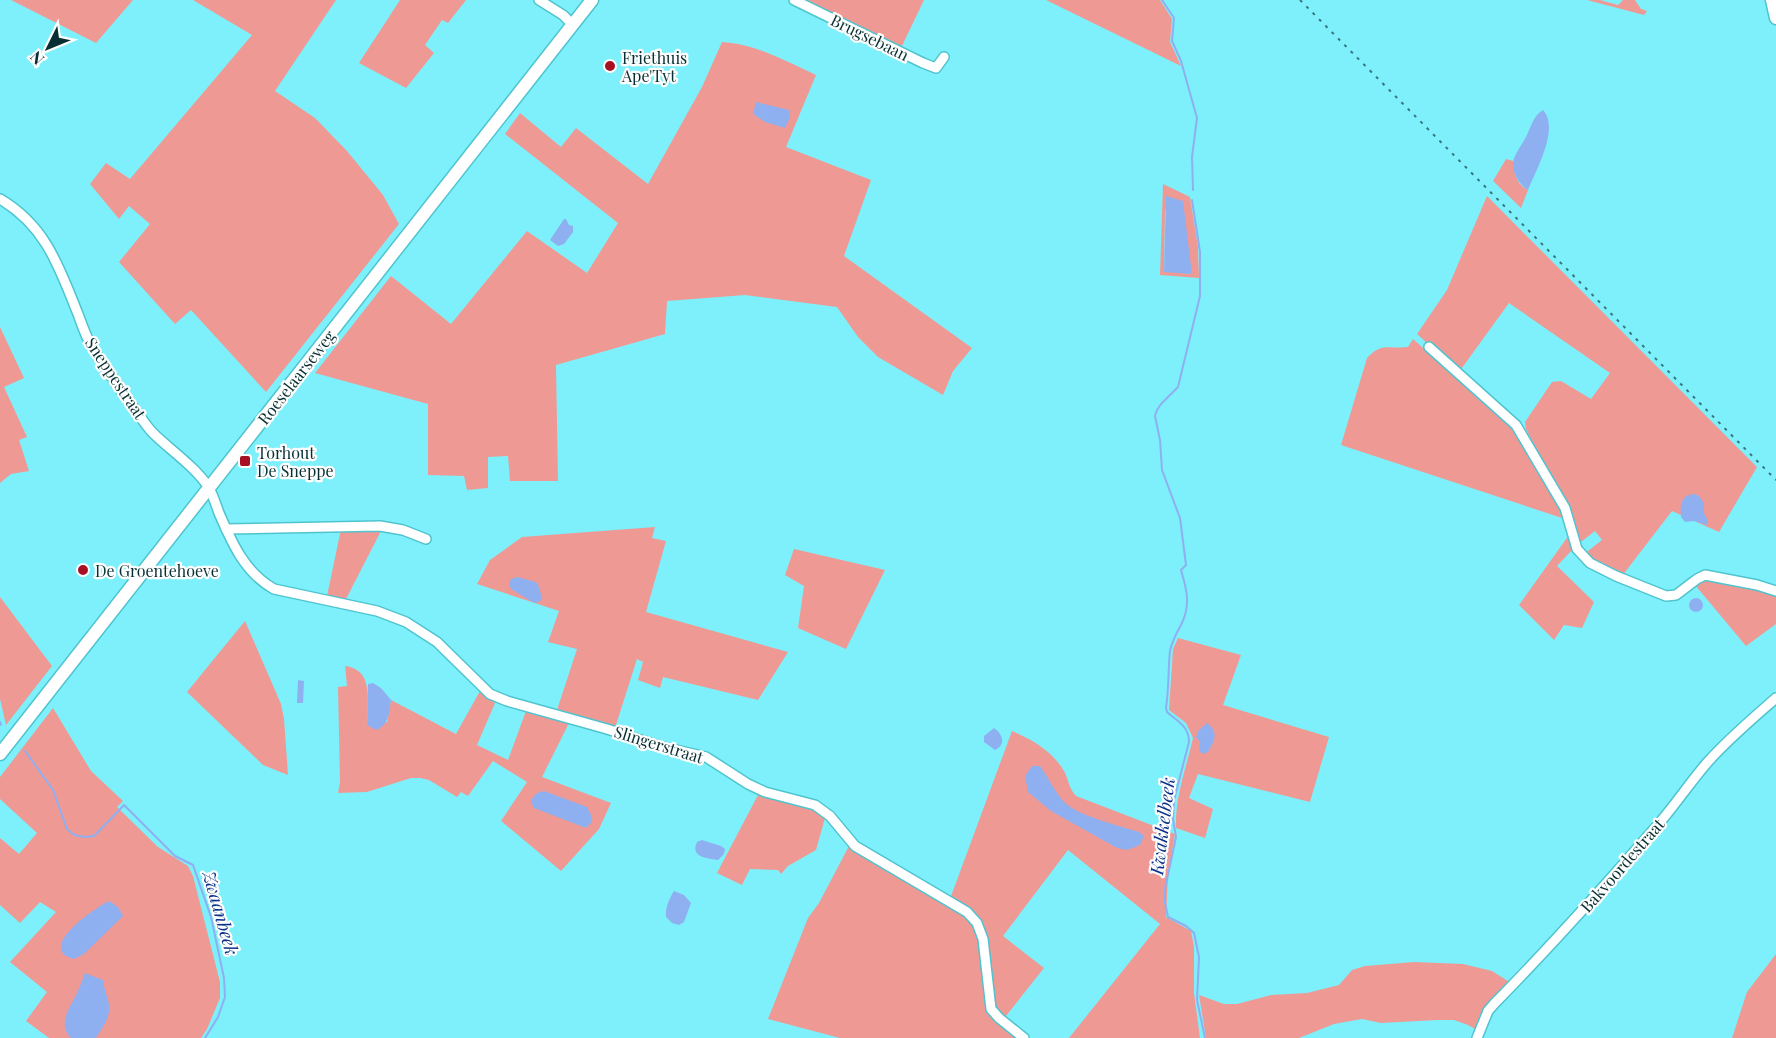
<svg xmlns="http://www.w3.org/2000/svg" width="1776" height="1038" viewBox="0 0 1776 1038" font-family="'Playfair Display',serif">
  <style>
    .green { fill: #ef9994; fill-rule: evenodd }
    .water { fill: #8fb0f0 }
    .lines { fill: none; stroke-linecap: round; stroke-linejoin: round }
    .stream { stroke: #8fb0f0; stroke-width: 2 }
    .minor-casing { stroke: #4fc4cf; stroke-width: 12 }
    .major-casing { stroke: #4fc4cf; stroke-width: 15 }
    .minor { stroke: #fff; stroke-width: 9 }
    .major { stroke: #fff; stroke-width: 12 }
    .rail { stroke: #34787f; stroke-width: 2; stroke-dasharray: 3 6; stroke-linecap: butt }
    .poi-dot { fill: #a71023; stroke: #fcfdfc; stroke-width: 2 }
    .labels { text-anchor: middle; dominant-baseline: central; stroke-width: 4.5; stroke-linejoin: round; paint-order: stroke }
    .street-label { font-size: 16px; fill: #072e32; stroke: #fcfdfc }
    .poi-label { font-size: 16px; fill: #072e32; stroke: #fcfdfc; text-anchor: start }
    .water-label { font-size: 18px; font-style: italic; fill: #0b2f8a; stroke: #fcfdfc }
  </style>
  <rect width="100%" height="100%" fill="#7ef0fb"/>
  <g class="green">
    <polygon points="11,0 133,0 96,43"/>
    <polygon points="193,0 336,0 275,91 315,118 347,151 383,195 399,224 266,392 191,310 175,324 119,262 150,224 129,206 119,219 90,184 106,163 130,179 252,35"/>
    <polygon points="400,0 466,0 448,23 442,20 425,45 434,53 406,88 359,63"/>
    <polygon points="801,0 924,0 900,50"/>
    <polygon points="1046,0 1160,0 1172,19 1170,42 1181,66"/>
    <polygon points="1587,0 1600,0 1618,5 1623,0 1635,0 1641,9 1647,11 1644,15"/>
    <path d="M722,42c34,2 63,19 94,33l-30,72 85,33 -27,76 128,92 -19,23 -10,24 -65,-38 -20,-20 -21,-30 -92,-12 -78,6 -2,33 -109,31 2,116h-48l-2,-25 -20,1v31l-21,2 -3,-14 -36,-1v-71l-113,-31 76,-97 60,48 76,-93 60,42 31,-50 -113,-89 15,-21 41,34 15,-19 72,56 54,-97z"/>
    <path d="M1506,159l7,2c1,12 3,23 15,29l-7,18 -28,-27z"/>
    <path d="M1163,184l27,13 8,50 1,31 -39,-3zM1165,209l27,64 -1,1 -27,-3z"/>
    <polygon points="1487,196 1757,467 1719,532 1672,511 1622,576 1591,561 1584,554 1602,540 1595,531 1577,545 1568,512 1526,429 1525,422 1552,382 1561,381 1591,399 1610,373 1509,303 1459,372 1417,334 1447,290"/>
    <polygon points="0,327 24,378 4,387 27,437 19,440 29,471 11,474 0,483"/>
    <path d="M1413,339l99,89 28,43 25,48 -224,-74 26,-87c14,-16 22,-9 41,-11z"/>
    <polygon points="655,527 652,538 666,541 646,612 788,652 758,700 663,677 660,688 638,680 643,662 637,659 615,728 557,710 577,649 548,642 559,611 477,584 490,560 522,537"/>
    <polygon points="341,529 382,529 346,599 327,596"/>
    <polygon points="1569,535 1572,550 1557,566 1594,602 1582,628 1564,625 1554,640 1519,605"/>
    <polygon points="794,549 885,570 846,649 798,628 804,586 785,575"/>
    <polygon points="1706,578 1776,593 1776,624 1746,646 1695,585"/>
    <polygon points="0,597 52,666 6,725 0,699"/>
    <polygon points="245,621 281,704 284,719 288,775 263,765 187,692"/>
    <path d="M1178,638l63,17 -18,50 106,32 -19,65 -112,-28 -9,24 24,11 -8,29 -29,-10c-1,-32 10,-59 17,-90l-7,-15 -17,-13 4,-61z"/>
    <path d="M345,666c31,4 21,38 22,59l20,-3 4,-22 65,34 24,-43 15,12 -18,42 31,15 18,-49 44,10 -28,56 69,26 -12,26 -38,42 -60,-50 26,-39 -34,-21 -25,35 -7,-4 -4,5 -28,-17 -9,-2h-9l-44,14 -29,1 2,-11 -2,-95 9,-1z"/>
    <polygon points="53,708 91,771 123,801 117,807 158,847 188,866 193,876 220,982 220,998 207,1029 201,1038 49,1038 26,1021 47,992 10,962 56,912 40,902 20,923 0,905 0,838 19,854 37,833 0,799 0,777"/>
    <path d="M1012,731c21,9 40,20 52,40 5,9 4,16 12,25l99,38 -7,40 -2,43 25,14 3,16v46l6,45h-131l91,-114 -92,-74 -65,86 41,32 -38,48 -6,-1c-14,-25 -4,-79 -22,-97 -8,-7 -19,-13 -28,-19z"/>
    <path d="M758,795c21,4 51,7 67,23l-9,32 -28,16 -7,8 -3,-4 -28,-1 -8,16 -25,-12z"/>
    <polygon points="849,846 968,918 980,941 987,1013 1018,1038 840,1038 768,1019 808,918 819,903"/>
    <polygon points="1776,954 1776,1038 1732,1038 1747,992"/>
    <polygon points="1414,962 1463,964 1492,971 1511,983 1486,1008 1475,1029 1468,1025 1454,1020 1437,1020 1381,1023 1362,1019 1334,1024 1299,1038 1206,1038 1199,995 1224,1004 1237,1004 1271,995 1307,993 1339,985 1352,970 1365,966"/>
  </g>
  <g class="water">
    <polygon points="756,102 789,110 790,117 785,128 765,122 753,114"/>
    <path d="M1543,110c17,18 -7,60 -15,80 -10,-6 -18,-20 -14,-32 3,-7 8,-14 12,-21 5,-10 7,-21 17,-27z"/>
    <polygon points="1166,196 1183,201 1192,274 1164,272"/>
    <polygon points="564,219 566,219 569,225 573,226 573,232 564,244 558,246 550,240"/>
    <path d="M1695,494l4,2 5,7v10l4,8 -1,4 -13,-4 -9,1 -4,-5c-1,-12 -1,-22 14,-23z"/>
    <polygon points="517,577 536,582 539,587 542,599 539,602 534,603 511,589 509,584 511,579"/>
    <circle cx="1696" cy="605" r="7"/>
    <polygon points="298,680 304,681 303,703 297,703 297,702"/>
    <path d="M373,683l8,5 10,12c-2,13 -2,25 -15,30l-9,-5 1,-41z"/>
    <path d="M1207,723c12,9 8,18 1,29l-5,2 -4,-3 1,-9 -4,-5 2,-6z"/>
    <path d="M994,728c9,6 12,17 1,22l-11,-8v-6z"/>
    <path d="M1032,766h8c8,11 15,26 24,36 14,14 56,24 75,30l5,4 -4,9 -13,5 -10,-2 -66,-37 -23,-19 -3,-16z"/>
    <path d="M544,791l43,16 5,10 -1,6 -5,5 -52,-20 -3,-6c2,-7 5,-9 13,-11z"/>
    <path d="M702,840l19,6 4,3 -1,5 -6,6c-12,-2 -28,-3 -21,-18z"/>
    <path d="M674,891l10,4 7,8 -7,19 -5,3 -7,-2 -6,-6c-1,-9 3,-18 8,-26z"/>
    <path d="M109,901l9,6 5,9 -39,38 -10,5c-40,-10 22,-52 35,-58z"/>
    <path d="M85,973l18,7c1,11 5,16 6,25 2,11 -7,24 -13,33h-25c-13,-13 -3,-28 4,-41 4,-8 7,-16 10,-24z"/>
  </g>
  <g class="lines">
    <g class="stream">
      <polyline points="1162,0 1174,18 1172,41 1181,61 1197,118 1192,157 1193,190"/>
      <path d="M1192,200l8,52v44l-22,91 -17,17 -4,6 -2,6 5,24 2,30 18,48 6,47 -5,5c6,20 10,35 0,55 -5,9 -9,16 -11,26 -2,19 -1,38 -4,57l1,4c11,10 22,14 22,30l-15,58 -1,19 3,18 -11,52v14l3,14 18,9 8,7 5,24 -2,43 8,38"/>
      <polyline points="0,722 1,725"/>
      <polyline points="25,751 53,790 67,829 74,835 85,837 94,836 124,805 175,856 193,865 211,917 224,978 225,997 218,1017 205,1038"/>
    </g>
    <g class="minor-casing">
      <g id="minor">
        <polyline points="539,0 563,15 572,24"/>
        <polyline points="794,0 923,63 936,68 944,57"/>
        <path d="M0,199c46,27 59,68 78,115 4,11 8,23 14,33 13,21 27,41 42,61 6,8 12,18 19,25 17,17 43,34 56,55 4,7 7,17 10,25 13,30 26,60 55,76l103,22 29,11 31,20 53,52 17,7 100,28 52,17 47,11 42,27 17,8 50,13 15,11 25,30 112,66 10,11 6,16 8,70 8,9 25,20"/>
        <polyline points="1429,347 1516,425 1565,508 1577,549 1590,563 1616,576 1666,596 1676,595 1697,579 1705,575 1757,585 1776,591"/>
        <polyline points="226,529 380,526 403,530 426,539"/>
        <path d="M1477,1038l11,-27 6,-7c56,-57 109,-116 161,-176 18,-20 33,-43 51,-64 21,-24 46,-45 70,-66"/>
      </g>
    </g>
    <g class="major-casing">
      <g id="major">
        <polyline points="1772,0 1776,18"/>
        <polyline points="0,754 592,0"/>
      </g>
    </g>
    <use href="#minor" class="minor"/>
    <use href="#major" class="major"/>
    <polyline class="rail" points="1300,0 1776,480"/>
  </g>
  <g class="poi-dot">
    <circle cx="610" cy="66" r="6"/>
    <rect x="239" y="455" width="12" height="12" rx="3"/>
    <circle cx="83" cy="570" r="6"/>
  </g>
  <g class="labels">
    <g class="street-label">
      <text transform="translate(870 37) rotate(26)">Brugsebaan</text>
      <text transform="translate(296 377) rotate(-52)">Roeselaarseweg</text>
      <text transform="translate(116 378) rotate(56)">Sneppestraat</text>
      <text transform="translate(659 744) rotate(17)">Slingerstraat</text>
      <text transform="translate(1622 865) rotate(-49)">Bakvoordestraat</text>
    </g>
    <g class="poi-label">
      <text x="622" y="57">Friethuis<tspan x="622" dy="18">Ape'Tyt</tspan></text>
      <text x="257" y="452">Torhout<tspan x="257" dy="18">De Sneppe</tspan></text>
      <text x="95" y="570">De Groentehoeve</text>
    </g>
    <g class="water-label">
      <text transform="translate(1162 826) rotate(-83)">Kwakkelbeek</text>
      <text transform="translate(221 913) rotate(74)">Zwaanbeek</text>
    </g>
  </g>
  <g transform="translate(48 48) rotate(227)" stroke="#fcfdfc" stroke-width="4.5" paint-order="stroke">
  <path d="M0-4.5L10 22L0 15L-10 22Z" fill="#072e32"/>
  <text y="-9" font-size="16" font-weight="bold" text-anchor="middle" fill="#072e32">N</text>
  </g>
</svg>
